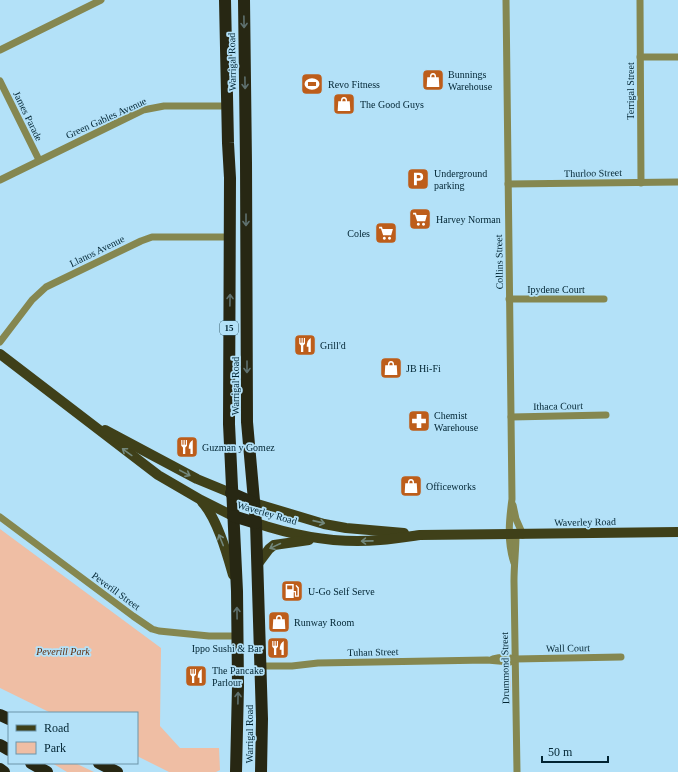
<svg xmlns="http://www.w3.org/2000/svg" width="678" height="772" viewBox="0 0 678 772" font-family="'Times New Roman',serif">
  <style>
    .green { fill: #efbea4 }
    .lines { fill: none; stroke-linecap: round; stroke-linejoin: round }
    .street { stroke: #858750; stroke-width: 7 }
    .primary { stroke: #3f4019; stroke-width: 10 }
    .highway { stroke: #272713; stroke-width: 12 }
    .oneway { stroke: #5f716f }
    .oneway2 { stroke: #73887d }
    .labels { text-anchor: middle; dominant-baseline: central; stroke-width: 3.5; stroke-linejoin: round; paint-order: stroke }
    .shield { fill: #b3e1f8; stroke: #365d6d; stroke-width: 1 }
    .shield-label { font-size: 9px; font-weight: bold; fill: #012432 }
    .street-label { font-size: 10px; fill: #012432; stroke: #b3e1f8 }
    .poi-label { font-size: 10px; fill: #012432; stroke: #b3e1f8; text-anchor: start }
    .park-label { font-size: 10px; font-style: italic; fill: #602f0f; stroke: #b3e1f8 }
  </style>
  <rect width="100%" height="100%" fill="#b3e1f8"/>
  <g class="green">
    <polygon points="0,529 161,648 160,726 180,748 219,748 220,770 216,772 169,772 137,756 137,713 51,713 0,688"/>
    <polygon points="505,670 510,671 511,690 509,691 505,691"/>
    <polygon points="52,763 75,763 94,772 67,772"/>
  </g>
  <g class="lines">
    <g class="street">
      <path d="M506,0l6,499c-3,22 -5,43 2,64"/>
      <polyline points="640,0 641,183"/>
      <polyline points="0,50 101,0"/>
      <polyline points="640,57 678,57"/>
      <polyline points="0,81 39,160"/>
      <polyline points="0,180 143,110 164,106 228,106"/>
      <polyline points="508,184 678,182"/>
      <polyline points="509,299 604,299"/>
      <polyline points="0,342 32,300 46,287 141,241 152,237 230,237"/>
      <polyline points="511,417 606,415"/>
      <polyline points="513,505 516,519 523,535"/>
      <polyline points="0,517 133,616 152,629 159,631 209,636 237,636"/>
      <path d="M516,535c0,15 -2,30 -2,46l3,191"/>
      <path d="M493,659c8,-2 14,-2 22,0l106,-2"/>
      <polyline points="260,666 292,666 318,663 487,660 510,662 515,659"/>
    </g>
    <g class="primary">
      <polyline points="0,354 158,475 201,500 233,516"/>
      <polyline points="105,430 197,479 231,493"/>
      <path d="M202,502c15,16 25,52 31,73"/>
      <polyline points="254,503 324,524 346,528 404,533"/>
      <path d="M256,523c39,13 82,21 124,17 13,-1 26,-3 40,-5l258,-3"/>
      <polyline points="257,565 269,549 274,545 309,540"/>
    </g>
    <g class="highway">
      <polyline points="225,0 228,143 230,178 229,424 237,591 238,686 236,772"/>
      <polyline points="244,0 246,162 247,422 256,523 262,719 261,772"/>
      <polyline points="231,493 254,503"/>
      <polyline points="233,516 256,523"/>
      <polyline points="0,715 9,719"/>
      <polyline points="0,745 9,750"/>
      <polyline points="31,763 47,772"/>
      <polyline points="99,763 117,772"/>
      <polyline points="0,769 4,772"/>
    </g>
  </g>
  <defs><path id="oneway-shaft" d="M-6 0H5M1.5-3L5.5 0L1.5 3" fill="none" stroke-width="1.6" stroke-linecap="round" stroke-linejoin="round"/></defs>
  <g class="oneway">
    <use href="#oneway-shaft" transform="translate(244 22) rotate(89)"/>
    <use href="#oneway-shaft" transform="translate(245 83) rotate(89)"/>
    <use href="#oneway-shaft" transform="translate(246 220) rotate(90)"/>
    <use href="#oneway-shaft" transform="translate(230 300) rotate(-89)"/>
    <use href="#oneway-shaft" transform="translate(247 367) rotate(90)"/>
    <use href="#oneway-shaft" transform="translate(237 613) rotate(-91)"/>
    <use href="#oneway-shaft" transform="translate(238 698) rotate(-89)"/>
  </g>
  <g class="oneway2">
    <use href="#oneway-shaft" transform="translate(127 452) rotate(-144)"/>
    <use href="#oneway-shaft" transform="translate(185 473) rotate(28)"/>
    <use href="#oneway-shaft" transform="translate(319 522) rotate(13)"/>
    <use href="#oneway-shaft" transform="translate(221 540) rotate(-112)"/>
    <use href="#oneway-shaft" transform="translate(367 541) rotate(179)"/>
    <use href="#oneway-shaft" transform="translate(275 546) rotate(155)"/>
  </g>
  <defs>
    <g id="shop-square" transform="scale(1.15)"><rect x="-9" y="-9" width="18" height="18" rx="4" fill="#bd5d1a" stroke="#b3e1f8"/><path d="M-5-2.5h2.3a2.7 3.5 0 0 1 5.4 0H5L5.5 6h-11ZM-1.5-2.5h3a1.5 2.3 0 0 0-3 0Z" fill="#fff"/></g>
    <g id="stadium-square" transform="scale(1.15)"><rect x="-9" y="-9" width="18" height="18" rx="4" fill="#bd5d1a" stroke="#b3e1f8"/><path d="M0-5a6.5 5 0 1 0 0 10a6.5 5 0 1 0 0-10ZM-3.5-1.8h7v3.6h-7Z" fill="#fff"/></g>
    <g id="parking-square" transform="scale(1.15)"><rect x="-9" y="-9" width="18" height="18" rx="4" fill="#bd5d1a" stroke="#b3e1f8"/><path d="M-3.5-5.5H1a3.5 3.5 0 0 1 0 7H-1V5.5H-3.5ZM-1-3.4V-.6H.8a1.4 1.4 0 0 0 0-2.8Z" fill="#fff"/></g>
    <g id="supermarket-square" transform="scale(1.15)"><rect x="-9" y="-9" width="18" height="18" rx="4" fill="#bd5d1a" stroke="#b3e1f8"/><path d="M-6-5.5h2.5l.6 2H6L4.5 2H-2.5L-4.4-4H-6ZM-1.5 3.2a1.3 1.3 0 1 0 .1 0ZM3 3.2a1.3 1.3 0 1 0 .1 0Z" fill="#fff"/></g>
    <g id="restaurant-square" transform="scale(1.15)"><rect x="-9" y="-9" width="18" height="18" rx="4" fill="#bd5d1a" stroke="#b3e1f8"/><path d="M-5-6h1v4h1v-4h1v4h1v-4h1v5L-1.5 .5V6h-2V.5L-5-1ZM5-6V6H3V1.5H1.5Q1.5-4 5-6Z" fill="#fff"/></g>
    <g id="pharmacy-square" transform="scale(1.15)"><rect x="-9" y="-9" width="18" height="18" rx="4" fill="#bd5d1a" stroke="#b3e1f8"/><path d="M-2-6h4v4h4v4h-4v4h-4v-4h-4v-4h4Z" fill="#fff"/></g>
    <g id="fuel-square" transform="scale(1.15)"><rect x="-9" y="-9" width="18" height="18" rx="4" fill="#bd5d1a" stroke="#b3e1f8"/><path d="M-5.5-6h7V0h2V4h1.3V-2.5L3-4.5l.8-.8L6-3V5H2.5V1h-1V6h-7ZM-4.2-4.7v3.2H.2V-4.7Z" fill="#fff"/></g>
  </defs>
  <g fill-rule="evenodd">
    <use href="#shop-square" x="433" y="80"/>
    <use href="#stadium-square" x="312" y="84"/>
    <use href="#shop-square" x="344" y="104"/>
    <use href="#parking-square" x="418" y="179"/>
    <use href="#supermarket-square" x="420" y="219"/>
    <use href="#supermarket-square" x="386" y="233"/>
    <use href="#restaurant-square" x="305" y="345"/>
    <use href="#shop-square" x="391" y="368"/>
    <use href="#pharmacy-square" x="419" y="421"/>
    <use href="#restaurant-square" x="187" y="447"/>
    <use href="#shop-square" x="411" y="486"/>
    <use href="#fuel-square" x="292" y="591"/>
    <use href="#shop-square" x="279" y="622"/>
    <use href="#restaurant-square" x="278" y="648"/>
    <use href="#restaurant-square" x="196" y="676"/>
  </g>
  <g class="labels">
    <rect class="shield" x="220" y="321" width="18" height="14" rx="3"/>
    <g class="shield-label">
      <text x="229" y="328">15</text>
    </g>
    <g class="street-label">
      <text transform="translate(232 62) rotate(-91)">Warrigal Road</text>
      <text transform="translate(630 91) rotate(-90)">Terrigal Street</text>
      <text transform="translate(28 116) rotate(64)">James Parade</text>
      <text transform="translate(106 118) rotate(-24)">Green Gables Avenue</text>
      <text transform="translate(593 173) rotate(-1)">Thurloo Street</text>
      <text transform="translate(97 251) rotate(-26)">Llanos Avenue</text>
      <text transform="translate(499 262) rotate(-91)">Collins Street</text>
      <text x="556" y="289">Ipydene Court</text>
      <text transform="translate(235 386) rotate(-90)">Warrigal Road</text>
      <text transform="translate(558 406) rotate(-1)">Ithaca Court</text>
      <text transform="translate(267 513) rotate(16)">Waverley Road</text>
      <text transform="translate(585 522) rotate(-1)">Waverley Road</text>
      <text transform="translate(116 591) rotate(36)">Peverill Street</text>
      <text transform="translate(568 648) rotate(-1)">Wall Court</text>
      <text transform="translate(373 652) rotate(-1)">Tuhan Street</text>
      <text transform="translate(505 668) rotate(-91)">Drummond Street</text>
      <text transform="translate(249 734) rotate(-90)">Warrigal Road</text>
    </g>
    <g class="poi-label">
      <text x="448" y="74">Bunnings<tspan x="448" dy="12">Warehouse</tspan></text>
      <text x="328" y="84">Revo Fitness</text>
      <text x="360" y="104">The Good Guys</text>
      <text x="434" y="173">Underground<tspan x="434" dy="12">parking</tspan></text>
      <text x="436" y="219">Harvey Norman</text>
      <text x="370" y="233" text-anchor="end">Coles</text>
      <text x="320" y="345">Grill'd</text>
      <text x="406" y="368">JB Hi-Fi</text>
      <text x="434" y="415">Chemist<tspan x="434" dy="12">Warehouse</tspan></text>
      <text x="202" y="447">Guzman y Gomez</text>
      <text x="426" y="486">Officeworks</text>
      <text x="308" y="591">U-Go Self Serve</text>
      <text x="294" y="622">Runway Room</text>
      <text x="262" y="648" text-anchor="end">Ippo Sushi &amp; Bar</text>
      <text x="212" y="670">The Pancake<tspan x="212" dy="12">Parlour</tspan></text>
    </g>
    <g class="park-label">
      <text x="63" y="651">Peverill Park</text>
    </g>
  </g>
  <rect x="8" y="712" width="130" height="52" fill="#b3e1f8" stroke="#6c95a9"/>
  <rect x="16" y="725" width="20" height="6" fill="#3f4019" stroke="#6c95a9"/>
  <text x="44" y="732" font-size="12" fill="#012432">Road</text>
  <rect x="16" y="742" width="20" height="12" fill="#efbea4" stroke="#6c95a9"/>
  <text x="44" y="752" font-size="12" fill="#012432">Park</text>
  <path d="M542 756v6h66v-6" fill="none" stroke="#012432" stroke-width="2"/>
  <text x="548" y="756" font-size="12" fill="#012432" stroke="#b3e1f8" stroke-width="3" paint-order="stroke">50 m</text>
</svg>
